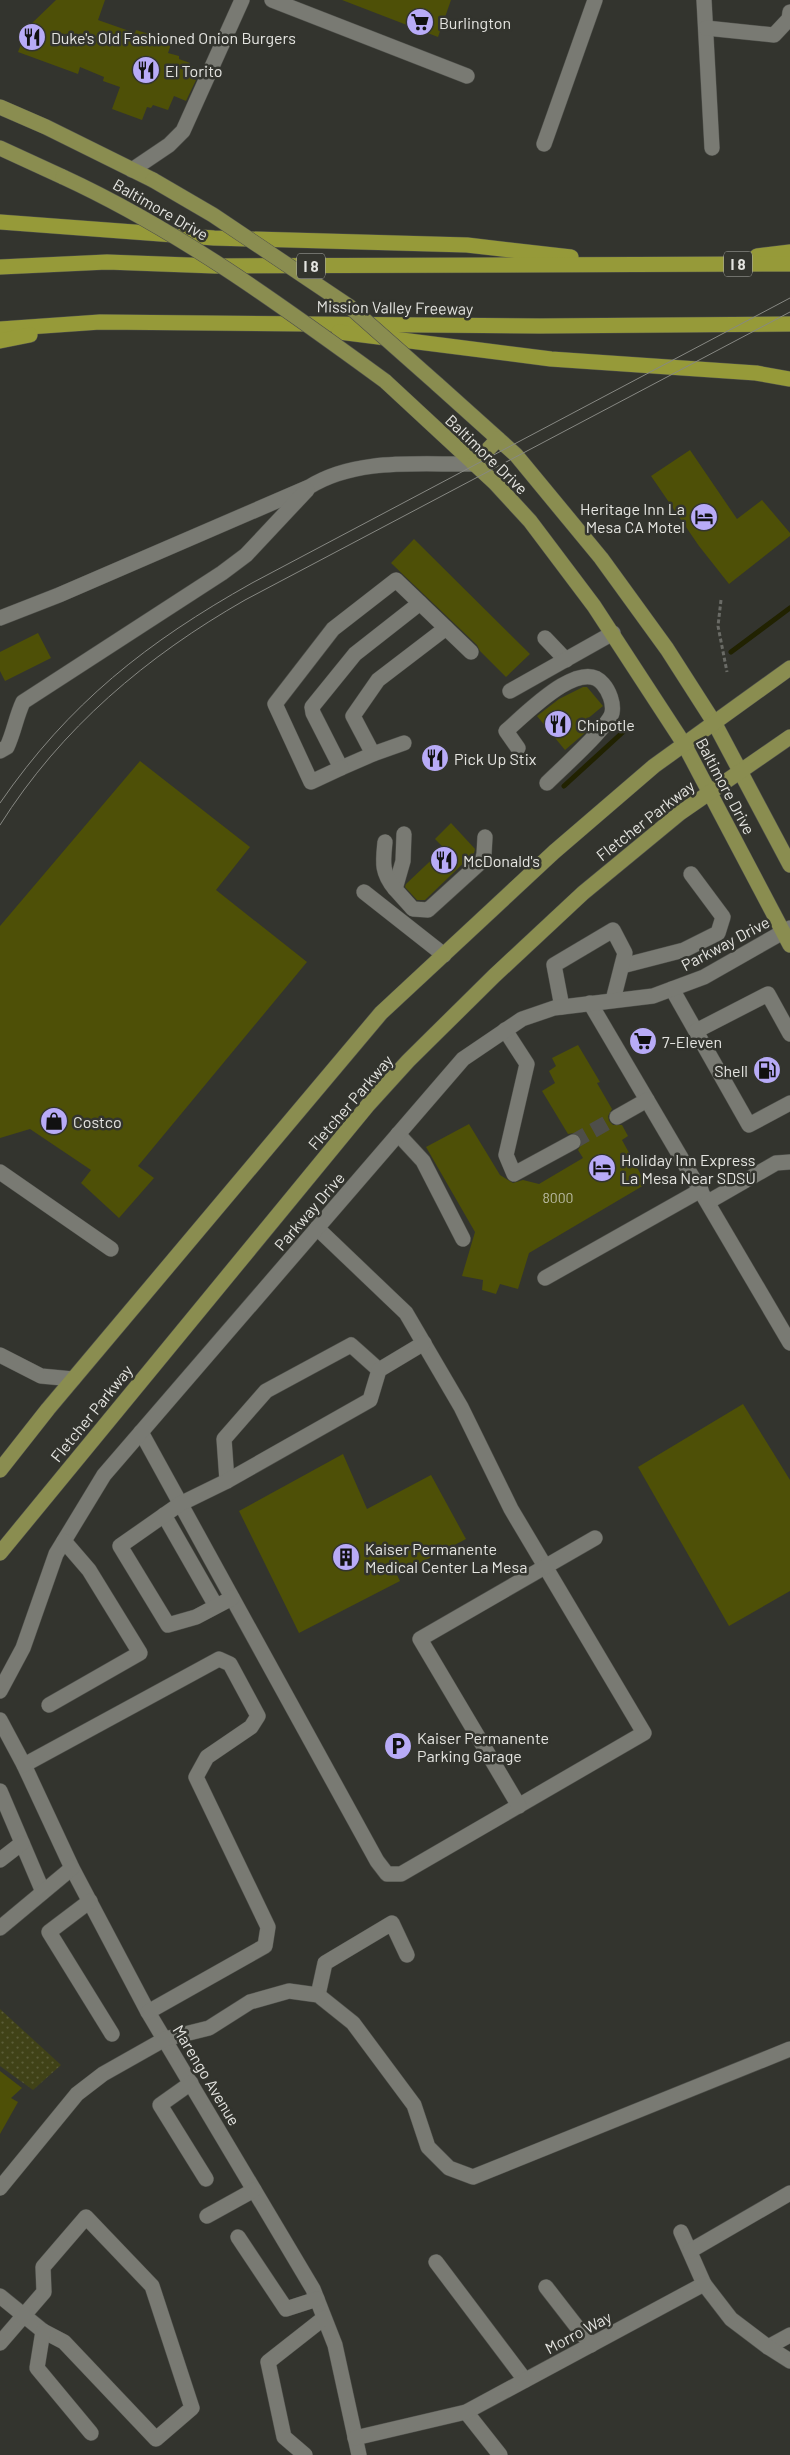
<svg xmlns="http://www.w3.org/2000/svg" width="790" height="2455" viewBox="0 0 790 2455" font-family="Barlow,sans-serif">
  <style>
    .grass { fill: url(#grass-dots) }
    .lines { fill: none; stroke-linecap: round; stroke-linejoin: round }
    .stream { stroke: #212201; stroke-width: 5 }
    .building { fill: #4e5007 }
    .minor-tunnel { stroke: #4e4e49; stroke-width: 15; stroke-dasharray: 15 8; stroke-linecap: butt }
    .minor-casing { stroke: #4f504b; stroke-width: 16 }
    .major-casing { stroke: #4f504b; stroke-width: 16 }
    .highway-casing { stroke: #4f504b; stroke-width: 16 }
    .path { stroke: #6a6b66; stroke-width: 3; stroke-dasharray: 4 2.5; stroke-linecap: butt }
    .minor { stroke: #797a73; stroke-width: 15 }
    .major { stroke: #8a8d50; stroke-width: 15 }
    .highway { stroke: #969a39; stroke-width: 15 }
    .tram { stroke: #878883; stroke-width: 1 }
    .major-bridge-casing { stroke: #4f504b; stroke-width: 16; stroke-linecap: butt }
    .major-bridge { stroke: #8a8d50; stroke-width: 15 }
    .labels { text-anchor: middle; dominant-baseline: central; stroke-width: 5; stroke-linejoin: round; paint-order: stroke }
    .number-label { font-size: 14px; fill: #bebfaa }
    .shield { fill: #33342e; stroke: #afafab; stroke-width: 1 }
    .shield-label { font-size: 15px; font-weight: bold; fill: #e4e4e0 }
    .poi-label { font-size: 16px; fill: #e4e4e0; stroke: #33342e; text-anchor: start }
    .street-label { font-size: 16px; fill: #e4e4e0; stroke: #33342e }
  </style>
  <defs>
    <pattern id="grass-dots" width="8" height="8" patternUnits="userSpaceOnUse" patternTransform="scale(1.25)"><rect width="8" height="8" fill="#404217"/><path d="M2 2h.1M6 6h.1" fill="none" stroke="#5b5d38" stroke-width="1.8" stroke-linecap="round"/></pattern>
  </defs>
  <rect width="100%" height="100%" fill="#33342e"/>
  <polygon class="grass" points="0,2009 61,2065 33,2090 0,2066"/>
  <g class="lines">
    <g class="stream">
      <polyline points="731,652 790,608"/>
      <polyline points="564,786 623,732"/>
    </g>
  </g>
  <g class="building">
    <polygon points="56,0 105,0 98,20 135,33 136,30 172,41 168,53 179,56 179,59 190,63 189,65 194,67 190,78 196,80 186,101 174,96 168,110 153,105 151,108 147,107 142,120 112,109 120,87 103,81 104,77 80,67 78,74 18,52 28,27"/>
    <polygon points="342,0 451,0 438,37"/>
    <polygon points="690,450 737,519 762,500 790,533 790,536 729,584 699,546 651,476"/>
    <polygon points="414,539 530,654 506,677 480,651 477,645 391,563"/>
    <polygon points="38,633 51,658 5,681 0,671 0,652"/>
    <polygon points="583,687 587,687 603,706 580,725 586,732 565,750 537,716 559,699"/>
    <polygon points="140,761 250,847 216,890 307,962 138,1166 154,1178 119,1218 81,1183 91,1170 30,1129 0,1138 0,926"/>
    <polygon points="451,823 475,849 474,853 425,900 417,900 405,887 406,884 444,848 435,839"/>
    <polygon points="578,1045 600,1082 597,1083 612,1109 608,1116 609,1121 613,1125 622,1125 628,1136 622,1140 646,1184 529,1253 518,1289 500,1284 496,1294 482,1290 483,1280 462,1276 475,1232 426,1147 469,1124 500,1175 513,1183 523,1180 539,1184 583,1158 578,1150 582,1143 581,1137 574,1133 568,1134 542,1091 555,1083 549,1071 556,1066 552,1058"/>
    <polygon points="743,1404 790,1480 790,1591 729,1626 638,1467"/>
    <polygon points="343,1454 367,1509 431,1475 466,1539 397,1575 400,1581 299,1633 239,1511"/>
    <polygon points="0,2071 22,2088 11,2098 18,2102 0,2134"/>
  </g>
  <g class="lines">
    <polyline class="minor-tunnel" points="573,1142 617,1117"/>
    <g class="minor-casing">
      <g id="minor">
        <polyline points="272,0 467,76"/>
        <polyline points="704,0 712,148"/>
        <polyline points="706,28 774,35 789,19 790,12"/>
        <polyline points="544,144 595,0"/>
        <polyline points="132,170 169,145 183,131 242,0"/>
        <path d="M0,618l59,-23 250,-108c48,-30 111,-22 165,-23"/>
        <polyline points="545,638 566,660"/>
        <polyline points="510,691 613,633"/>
        <polyline points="404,743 373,754 353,716 378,680 446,628"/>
        <path d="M518,748l-12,-17c19,-16 75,-75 97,-47 6,7 11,19 9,29 -3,13 -53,58 -65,70"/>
        <path d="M0,751l7,-4c7,-15 9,-30 16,-45l199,-129 24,-18 61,-65"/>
        <polyline points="373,754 341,768 313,713 312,707 355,654 420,603"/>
        <polyline points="341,768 311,782 275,704 333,629 396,580 471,652"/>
        <polyline points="404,834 403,861 395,889 413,909 428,910 482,861 484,854 485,837"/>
        <path d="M385,842c-2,20 -4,30 10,47"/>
        <polyline points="364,892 444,955"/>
        <polyline points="622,966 684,950 718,933 723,917 691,874"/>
        <polyline points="672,989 749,1125 790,1103"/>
        <polyline points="590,1003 790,1343"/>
        <polyline points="562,1007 554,965 613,930 625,953 613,1000"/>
        <polyline points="505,1030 527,1064 506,1155 514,1174 573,1142"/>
        <polyline points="696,1031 768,994 790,1034"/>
        <polyline points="617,1117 647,1100"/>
        <polyline points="398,1134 423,1161 463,1239"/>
        <polyline points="0,1172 111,1249"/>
        <polyline points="708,1202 776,1163 790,1162"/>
        <polyline points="545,1278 701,1190"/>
        <polyline points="0,1355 41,1376 73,1379"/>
        <polyline points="141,1432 377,1861 387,1874 401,1874 644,1733 511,1509 461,1407 406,1313 317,1228"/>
        <polyline points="227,1481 224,1439 266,1391 351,1345 379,1370"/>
        <polyline points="164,1515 216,1606"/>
        <polyline points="232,1598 196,1617 168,1625 120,1546 180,1504 227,1481 370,1400 379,1370 424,1343"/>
        <polyline points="0,1691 23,1648 56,1554 104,1475 463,1059 522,1019 554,1008 653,996 704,977 790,928"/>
        <polyline points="49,1705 140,1653 89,1570 64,1541"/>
        <polyline points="0,1720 24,1765 72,1868 148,2012 313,2289 335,2345 359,2455"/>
        <polyline points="24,1765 219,1659 230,1664 258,1716 251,1727 207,1757 196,1777 268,1927 265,1946 148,2012"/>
        <polyline points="0,1791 43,1892"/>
        <polyline points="519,1806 420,1639 595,1538"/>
        <polyline points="0,1860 22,1843"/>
        <polyline points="90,1901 49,1932 112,2034"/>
        <polyline points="0,1928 72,1868"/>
        <polyline points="318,1995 325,1963 392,1923 407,1955"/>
        <polyline points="191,2083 160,2105 206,2179"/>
        <polyline points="0,2188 77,2094 103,2074 165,2039 209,2028 250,2002 289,1991 318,1995 353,2023 414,2105 428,2147 449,2168 473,2177 790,2049"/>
        <polyline points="207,2216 254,2190"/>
        <polyline points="681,2232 704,2284"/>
        <polyline points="238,2237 286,2309 317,2299"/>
        <polyline points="690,2251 790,2193"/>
        <polyline points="436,2262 525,2380"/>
        <polyline points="546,2287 591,2345"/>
        <polyline points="0,2296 43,2331 64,2342 156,2439 192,2408 152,2286 86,2217 43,2267 44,2292 0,2343"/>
        <polyline points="43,2331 37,2368 91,2433"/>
        <polyline points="768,2347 790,2335"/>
        <polyline points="466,2412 500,2455"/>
        <polyline points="355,2438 466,2412 704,2284 731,2319 768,2347 790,2361"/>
        <polyline points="305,2455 284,2437 268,2362 324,2318"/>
      </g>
    </g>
    <g class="major-casing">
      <g id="major">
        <polyline points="0,107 46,127 153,180"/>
        <polyline points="0,148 63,177"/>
        <polyline points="385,381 495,483 530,521 594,606 684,744 790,945"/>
        <polyline points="437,384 516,455 601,558 667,649 715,724 790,865"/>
        <polyline points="474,464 498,439"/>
        <polyline points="0,1470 48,1409 381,1013 554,852 654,766 790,668"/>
        <polyline points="0,1553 368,1105 408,1061 494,976 583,893 680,813 790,737"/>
      </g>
    </g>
    <g class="highway-casing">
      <g id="highway">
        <polyline points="0,222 214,238 467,245 571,257"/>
        <polyline points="757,256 790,252"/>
        <polyline points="0,267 107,262 215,266 790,264"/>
        <polyline points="0,329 100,322 540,326 790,324"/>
        <polyline points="339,332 551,359 756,373 790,379"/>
        <polyline points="0,341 30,335"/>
      </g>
    </g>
    <polyline class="path" points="721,600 718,626 727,672"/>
    <use href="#minor" class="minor"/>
    <use href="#major" class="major"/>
    <use href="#highway" class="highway"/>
    <g class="tram">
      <path d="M0,803c69,-100 147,-161 252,-220l538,-285"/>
      <path d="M0,825c61,-97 147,-169 245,-225l545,-288"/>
    </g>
    <g class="major-bridge-casing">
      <g id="major-bridge">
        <path d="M63,177c117,54 219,129 322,204"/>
        <polyline points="153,180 213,215 350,307 437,384"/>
      </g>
    </g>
    <use href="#major-bridge" class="major-bridge"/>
  </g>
  <defs>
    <g id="supermarket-disc" transform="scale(1.4375)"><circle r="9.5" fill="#b8abf7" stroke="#33342e"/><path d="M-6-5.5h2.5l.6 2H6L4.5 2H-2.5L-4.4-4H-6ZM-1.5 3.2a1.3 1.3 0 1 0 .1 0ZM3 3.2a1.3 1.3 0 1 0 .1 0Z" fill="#111"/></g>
    <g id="restaurant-disc" transform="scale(1.4375)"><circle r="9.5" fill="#b8abf7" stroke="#33342e"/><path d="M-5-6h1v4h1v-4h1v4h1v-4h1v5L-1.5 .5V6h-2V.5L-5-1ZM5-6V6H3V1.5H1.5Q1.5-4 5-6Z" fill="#111"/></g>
    <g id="hotel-disc" transform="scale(1.4375)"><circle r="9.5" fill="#b8abf7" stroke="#33342e"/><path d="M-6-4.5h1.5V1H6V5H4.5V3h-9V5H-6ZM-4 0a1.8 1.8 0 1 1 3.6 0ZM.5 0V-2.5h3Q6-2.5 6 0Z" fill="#111"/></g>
    <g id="fuel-disc" transform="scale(1.4375)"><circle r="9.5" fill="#b8abf7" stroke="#33342e"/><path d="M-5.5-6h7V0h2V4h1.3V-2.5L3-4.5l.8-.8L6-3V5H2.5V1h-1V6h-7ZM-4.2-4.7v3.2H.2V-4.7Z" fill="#111"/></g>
    <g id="shop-disc" transform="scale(1.4375)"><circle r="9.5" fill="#b8abf7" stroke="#33342e"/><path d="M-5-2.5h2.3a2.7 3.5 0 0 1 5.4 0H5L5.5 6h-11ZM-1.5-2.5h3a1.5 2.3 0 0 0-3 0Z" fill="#111"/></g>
    <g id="building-disc" transform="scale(1.4375)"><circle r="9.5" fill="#b8abf7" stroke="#33342e"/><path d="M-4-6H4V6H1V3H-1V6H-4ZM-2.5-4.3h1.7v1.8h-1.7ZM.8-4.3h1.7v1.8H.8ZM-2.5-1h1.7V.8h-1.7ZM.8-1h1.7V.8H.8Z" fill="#111"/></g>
    <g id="parking-disc" transform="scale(1.4375)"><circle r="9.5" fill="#b8abf7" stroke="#33342e"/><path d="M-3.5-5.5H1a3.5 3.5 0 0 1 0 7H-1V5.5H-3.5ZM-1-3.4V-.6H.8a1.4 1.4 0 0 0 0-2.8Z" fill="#111"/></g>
  </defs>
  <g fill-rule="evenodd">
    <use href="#supermarket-disc" x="420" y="22"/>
    <use href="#restaurant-disc" x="32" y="37"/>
    <use href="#restaurant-disc" x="146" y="70"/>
    <use href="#hotel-disc" x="704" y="517"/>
    <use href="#restaurant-disc" x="558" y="724"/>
    <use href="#restaurant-disc" x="435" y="758"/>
    <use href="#restaurant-disc" x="444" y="860"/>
    <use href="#supermarket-disc" x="643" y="1041"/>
    <use href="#fuel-disc" x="767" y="1070"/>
    <use href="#shop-disc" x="54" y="1121"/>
    <use href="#hotel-disc" x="602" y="1168"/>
    <use href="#building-disc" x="346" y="1557"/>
    <use href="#parking-disc" x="398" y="1746"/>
  </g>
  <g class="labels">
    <g class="number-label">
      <text x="558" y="1197">8000</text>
    </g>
    <g class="shield">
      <rect x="724" y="251.5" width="28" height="25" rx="4"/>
      <rect x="297" y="253.5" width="28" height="25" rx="4"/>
    </g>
    <g class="shield-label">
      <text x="738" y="264">I 8</text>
      <text x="311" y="266">I 8</text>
    </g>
    <g class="poi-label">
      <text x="439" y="22">Burlington</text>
      <text x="51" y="37">Duke's Old Fashioned Onion Burgers</text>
      <text x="165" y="70">El Torito</text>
      <text x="685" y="508" text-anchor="end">Heritage Inn La<tspan x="685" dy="18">Mesa CA Motel</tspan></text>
      <text x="577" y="724">Chipotle</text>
      <text x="454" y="758">Pick Up Stix</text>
      <text x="463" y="860">McDonald's</text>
      <text x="662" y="1041">7-Eleven</text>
      <text x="748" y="1070" text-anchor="end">Shell</text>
      <text x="73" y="1121">Costco</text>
      <text x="621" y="1159">Holiday Inn Express<tspan x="621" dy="18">La Mesa Near SDSU</tspan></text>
      <text x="365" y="1548">Kaiser Permanente<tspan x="365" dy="18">Medical Center La Mesa</tspan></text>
      <text x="417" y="1737">Kaiser Permanente<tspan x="417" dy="18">Parking Garage</tspan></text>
    </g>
    <g class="street-label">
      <text transform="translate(161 209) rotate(30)">Baltimore Drive</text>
      <text transform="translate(395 307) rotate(1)">Mission Valley Freeway</text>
      <text transform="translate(487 454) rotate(44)">Baltimore Drive</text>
      <text transform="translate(726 786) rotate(62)">Baltimore Drive</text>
      <text transform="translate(645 820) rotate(-38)">Fletcher Parkway</text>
      <text transform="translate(725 943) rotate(-28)">Parkway Drive</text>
      <text transform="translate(350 1102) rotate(-49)">Fletcher Parkway</text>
      <text transform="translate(309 1211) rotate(-49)">Parkway Drive</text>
      <text transform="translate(91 1413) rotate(-51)">Fletcher Parkway</text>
      <text transform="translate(207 2075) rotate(59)">Marengo Avenue</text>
      <text transform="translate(578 2332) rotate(-28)">Morro Way</text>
    </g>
  </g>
</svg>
